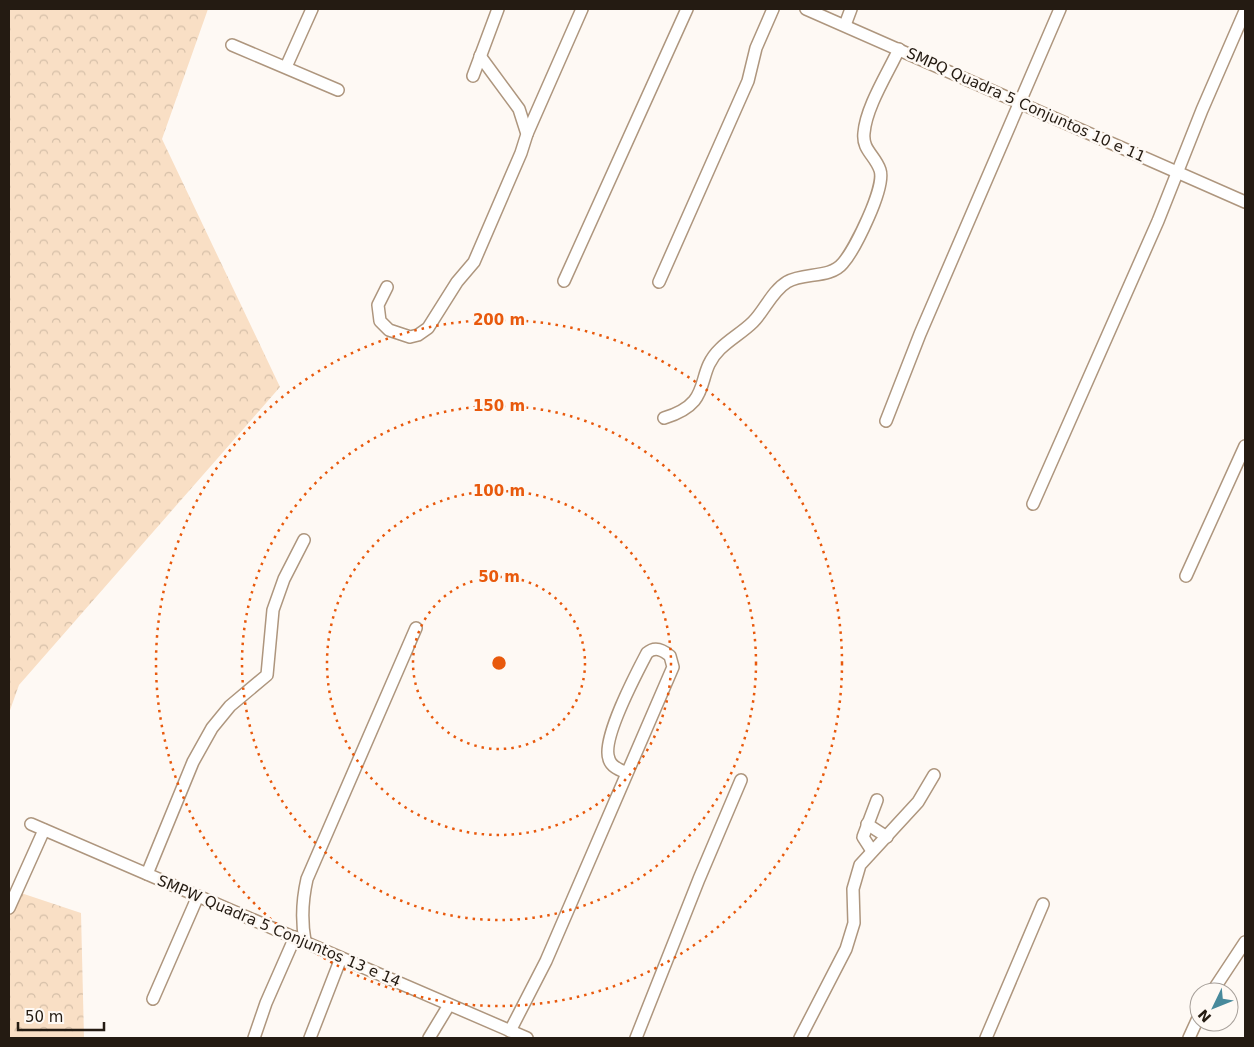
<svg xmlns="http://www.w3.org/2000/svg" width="1254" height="1047" viewBox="0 0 1254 1047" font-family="'DejaVu Sans',sans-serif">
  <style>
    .forest { fill: url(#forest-crowns) }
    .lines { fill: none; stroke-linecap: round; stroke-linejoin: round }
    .minor-casing { stroke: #ae967e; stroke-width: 14 }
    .minor { stroke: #fff; stroke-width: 11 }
    .ring { fill: none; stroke: #e8590c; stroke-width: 2.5; stroke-dasharray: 2.5 5 }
    .labels { text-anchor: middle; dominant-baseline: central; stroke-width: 5; stroke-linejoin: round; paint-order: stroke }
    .street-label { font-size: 15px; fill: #241b12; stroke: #fef9f4 }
    .centre { fill: #e8590c; stroke: #fef9f4; stroke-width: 2.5 }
    .ring-label { font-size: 15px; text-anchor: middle; font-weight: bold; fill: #e8590c; stroke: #fef9f4; stroke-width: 5; stroke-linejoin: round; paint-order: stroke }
  </style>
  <defs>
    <pattern id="forest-crowns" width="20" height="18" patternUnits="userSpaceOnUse" patternTransform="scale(1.25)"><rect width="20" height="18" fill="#f9dfc5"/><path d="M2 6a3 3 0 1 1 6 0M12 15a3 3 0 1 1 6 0" fill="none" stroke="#d5bfa8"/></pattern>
  </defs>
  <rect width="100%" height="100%" fill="#fef9f4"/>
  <g class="forest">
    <polygon points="9,9 208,9 162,139 280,387 19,685 9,713"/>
    <polygon points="9,889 81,913 84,1038 9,1038"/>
  </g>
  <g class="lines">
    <g class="minor-casing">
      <g id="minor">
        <polyline points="806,9 1245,202"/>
        <polyline points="845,25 851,9"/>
        <polyline points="232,45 338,90"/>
        <polyline points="286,67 312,9"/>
        <polyline points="473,76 498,9"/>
        <polyline points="527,134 582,9"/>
        <polyline points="564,281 687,9"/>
        <polyline points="659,282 748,81 756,48 773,9"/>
        <polyline points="387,287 378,305 380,321 389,330 410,337 418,335 428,328 457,282 474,262 521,153 527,134 519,109 480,56"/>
        <path d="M664,418c52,-16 29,-43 56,-69 10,-10 23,-17 33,-27 12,-12 19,-31 34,-40 17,-10 43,-3 56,-19 12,-14 43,-76 37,-93 -5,-15 -18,-20 -16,-37 2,-26 24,-60 35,-84"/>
        <polyline points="886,421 920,334 1060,9"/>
        <polyline points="1033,504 1158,221 1202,110 1245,11"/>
        <polyline points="1186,576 1245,446"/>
        <polyline points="31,824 527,1038"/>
        <polyline points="867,824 887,837"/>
        <polyline points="872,851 863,837 877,800"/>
        <polyline points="147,874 193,762 212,728 230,706 267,675 273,610 284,579 304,540"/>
        <polyline points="9,908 44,830"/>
        <path d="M305,941c-4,-22 -3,-40 2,-62l109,-251"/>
        <polyline points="1212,992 1245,942"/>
        <polyline points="153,999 198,896"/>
        <path d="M510,1031l36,-70 127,-294 -3,-11c-7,-6 -15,-10 -23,-3 -10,19 -46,87 -38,106 2,8 11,11 18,14"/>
        <polyline points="254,1038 266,1003 295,937"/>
        <polyline points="310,1038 341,958"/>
        <polyline points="429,1038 449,1005"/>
        <polyline points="636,1038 699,879 741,780"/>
        <polyline points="800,1038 846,949 854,923 853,889 860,865 918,802 934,775"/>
        <polyline points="986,1038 1043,904"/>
        <polyline points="1189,1038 1199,1016"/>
      </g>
    </g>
    <use href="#minor" class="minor"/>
  </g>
  <g class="ring">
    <circle cx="499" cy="663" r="86"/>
    <circle cx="499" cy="663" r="172"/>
    <circle cx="499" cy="663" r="257"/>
    <circle cx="499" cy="663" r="343"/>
  </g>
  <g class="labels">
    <g class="street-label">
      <text transform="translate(1026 105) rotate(24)">SMPQ Quadra 5 Conjuntos 10 e 11</text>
      <text transform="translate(279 931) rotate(23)">SMPW Quadra 5 Conjuntos 13 e 14</text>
    </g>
  </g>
  <circle cx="499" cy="663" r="8" class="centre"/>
  <g class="ring-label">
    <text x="499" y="325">200 m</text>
    <text x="499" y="411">150 m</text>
    <text x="499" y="496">100 m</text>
    <text x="499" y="582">50 m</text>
  </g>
  <rect width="1254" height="1047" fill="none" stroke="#241b12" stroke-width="20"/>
  <g transform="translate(1214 1007) rotate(227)"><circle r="24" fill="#fef9f4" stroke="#a7a09a"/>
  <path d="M0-4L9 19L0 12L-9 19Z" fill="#488a9c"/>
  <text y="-8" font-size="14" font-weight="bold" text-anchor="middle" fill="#241b12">N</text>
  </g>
  <path d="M18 1022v8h86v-8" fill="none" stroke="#241b12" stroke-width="2.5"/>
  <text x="25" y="1022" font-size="15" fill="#241b12" stroke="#fef9f4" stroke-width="4" paint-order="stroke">50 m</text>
</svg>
